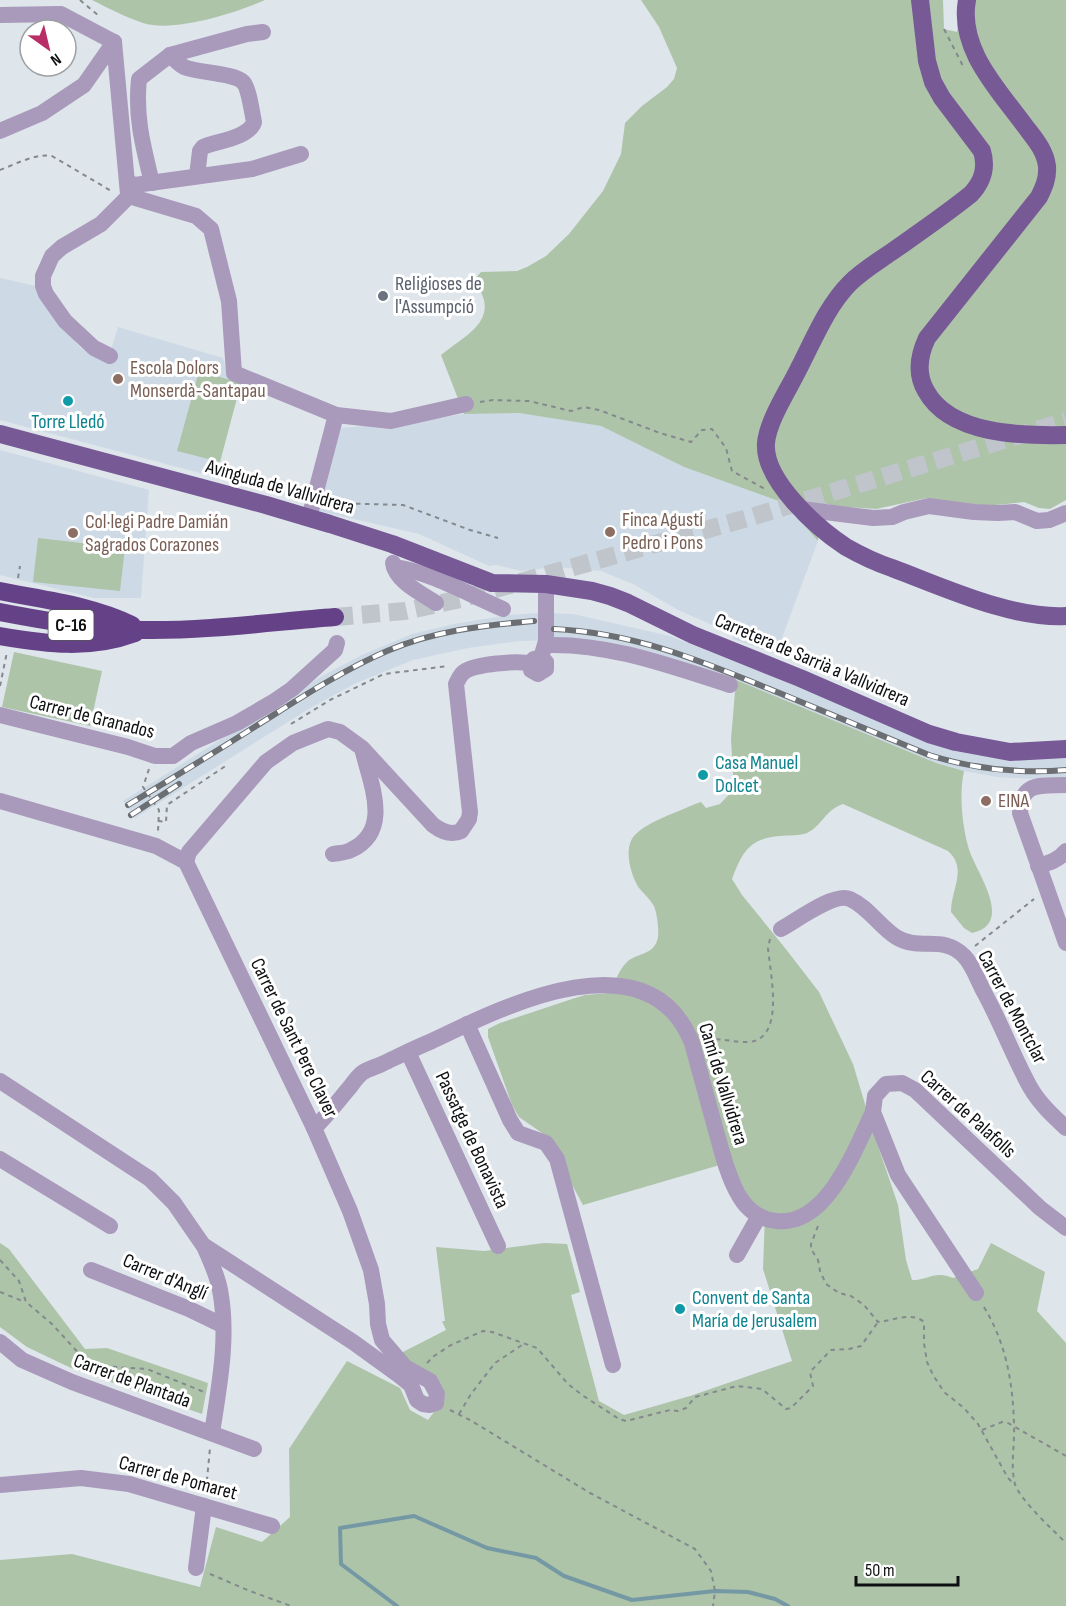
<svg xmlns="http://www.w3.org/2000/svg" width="1066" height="1606" viewBox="0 0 1066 1606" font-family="'Sofia Sans Condensed',sans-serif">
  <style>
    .built { fill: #cddae5 }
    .green { fill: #adc4a9 }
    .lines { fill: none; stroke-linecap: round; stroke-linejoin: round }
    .stream { stroke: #7598a5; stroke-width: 4 }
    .highway-tunnel { stroke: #bfc5ca; stroke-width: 18; stroke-dasharray: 18 9; stroke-linecap: butt }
    .path { stroke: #84898d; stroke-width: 2; stroke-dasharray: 4.5 4.5; stroke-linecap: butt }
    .minor { stroke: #a999bb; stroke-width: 16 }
    .major { stroke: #775996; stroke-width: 18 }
    .highway { stroke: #654188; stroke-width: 18 }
    .rail-casing { stroke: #6b6f73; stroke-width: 6 }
    .rail { stroke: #fff; stroke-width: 4; stroke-dasharray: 11; stroke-linecap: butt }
    .worship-dot { fill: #6b7280; stroke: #fff; stroke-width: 2 }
    .education-dot { fill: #8d6e63; stroke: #fff; stroke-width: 2 }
    .culture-dot { fill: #0f9aa8; stroke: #fff; stroke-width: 2 }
    .labels { text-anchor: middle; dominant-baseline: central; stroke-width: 6; stroke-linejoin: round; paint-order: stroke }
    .shield { fill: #fff; stroke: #565758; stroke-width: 1.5 }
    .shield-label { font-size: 18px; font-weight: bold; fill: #0d0f11 }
    .worship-label { font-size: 20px; fill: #5b616d; stroke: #fff; text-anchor: start }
    .education-label { font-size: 20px; fill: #785e54; stroke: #fff; text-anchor: start }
    .culture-label { font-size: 20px; fill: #0d838f; stroke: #fff; text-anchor: start }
    .street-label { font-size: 20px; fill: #0d0f11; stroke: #fff }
  </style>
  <rect width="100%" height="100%" fill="#dee5eb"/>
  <g class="built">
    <polygon points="0,278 36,286 58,323 81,348 107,363 118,327 223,358 226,369 241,383 215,477 0,420"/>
    <polygon points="519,413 601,426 684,467 784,503 818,541 776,654 733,639 733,634 678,610 633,584 601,571 557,567 521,571 496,565 489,566 419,534 319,511 338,428 414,422 464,414"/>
    <polygon points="0,450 149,490 141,598 94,598 0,575"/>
    <polygon points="538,613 573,614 670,636 894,725 1066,758 1066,778 1032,779 997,777 964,771 936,763 736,680 649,652 562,640 520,641 468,648 413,660 354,684 307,710 135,818 123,801 322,676 362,655 412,634 454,624 508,615"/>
  </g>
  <g class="green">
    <path d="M92,0h173c-29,13 -91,33 -122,23 -18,-6 -35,-15 -51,-23z"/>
    <path d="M641,0h302l1,29 13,3 5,-32h104v500l-16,9 -11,-1 -15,-6 -38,4 -59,-8 -51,11 -42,-3 -14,-4 -2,39 -34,-38 -100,-36 -83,-41 -82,-13 -55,1 -23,-59c17,-15 52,-30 42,-58 -2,-6 -6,-12 -8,-18l6,-7 36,-1 10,-4 19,-11 23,-22 34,-43 18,-37 4,-31 17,-17 25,-19 7,-8 3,-11 -18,-41z"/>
    <polygon points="199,371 241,383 220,462 177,451"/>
    <polygon points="38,538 125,548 120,591 33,582"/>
    <polygon points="14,652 102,671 90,726 2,707"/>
    <path d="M736,680l200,83 28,8c-5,23 -2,52 4,75 5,23 49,77 4,87l-8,-5 -13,-16c0,-23 17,-43 -3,-61l-105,-47c-18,6 -21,22 -36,29 -8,3 -18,2 -27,3 -31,2 -38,17 -48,43l10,16 43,53 34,44 34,72 21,70 24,71 8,55 6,20c17,0 23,-10 41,-2l25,-9 13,-26 54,29 -8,39 29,32v263h-1066v-46l72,-6 128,33 16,-60 46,15 28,-25 -1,-68 58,-88 53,27 10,22 18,10 17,-23 -11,-17 -35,-26 47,-24 -4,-9h3l-9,-74 48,4 60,-8 23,1 13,48 -9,3 28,106 25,14 66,-19 102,-35 -29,-92 2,-53 -11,-9 -24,-45 -147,43 -13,-24 -18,-41 -33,-23 -7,-12 -24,-68v-8l12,-6 72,-24 13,-4 25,-2c5,-11 9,-24 18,-32 10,-8 24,-6 29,-20 3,-7 0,-28 -3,-35 -4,-7 -10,-12 -15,-18 -8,-12 -16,-39 -5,-52 12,-14 44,-24 61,-32l6,-2 5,6 14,-4 14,-15 -3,-50z"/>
    <polygon points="0,1243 9,1249 85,1349 107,1348 208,1383 202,1414 71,1368 27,1347 0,1327"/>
  </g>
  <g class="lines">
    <polyline class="stream" points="397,1606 341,1564 340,1528 414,1516 487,1548 536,1558 564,1576 632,1600 715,1591 748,1592 775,1599 788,1606"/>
    <polyline class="highway-tunnel" points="335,617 405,611 460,599 751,517 1066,421"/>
    <g class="path">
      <polyline points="80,0 99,16"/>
      <polyline points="944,29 963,66"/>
      <path d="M0,170c16,-6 36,-17 52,-14l61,36"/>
      <polyline points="480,402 493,400 529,401 571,411 584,407 599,410 660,433 691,442 702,430 712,429 726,448 732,471 765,489"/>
      <polyline points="329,503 403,505 470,530 498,538"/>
      <polyline points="18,578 20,566"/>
      <polyline points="0,686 7,652"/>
      <polyline points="291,724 330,700 384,674 448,666"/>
      <polyline points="149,769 143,787 159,810 158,832"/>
      <polyline points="158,821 166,822 167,805 227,765"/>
      <polyline points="975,946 1034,899"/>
      <path d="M707,1040c13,-3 28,3 41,2 38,-2 22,-69 20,-94l2,-9"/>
      <path d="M818,1226l-7,18v5l7,11 2,11 6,13 13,9 12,3 13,9 14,17c15,-1 33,-11 46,0v21l3,19 6,13 11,17 20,16 14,16 30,54 7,7"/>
      <polyline points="0,1260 19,1281 26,1302 52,1324 83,1358 100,1366 147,1369 204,1392"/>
      <polyline points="0,1292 25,1302"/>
      <path d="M984,1307c22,36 29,76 30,118 1,19 -4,40 1,59 4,15 39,47 51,59"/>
      <polyline points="427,1363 434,1356 451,1345 483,1331 492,1332 537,1348 568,1384 582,1395 619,1419 626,1421 670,1410 678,1411 686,1408 695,1397 737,1386 762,1389 786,1409 791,1408 813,1386 810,1372 831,1350 849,1349 861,1346 878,1322"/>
      <polyline points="450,1410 470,1420 590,1493 695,1549 711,1571 715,1591 713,1606"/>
      <polyline points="459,1414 471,1394 495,1363 525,1343"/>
      <polyline points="982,1430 1002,1422 1008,1423 1066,1456"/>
      <polyline points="206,1490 210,1448"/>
      <polyline points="210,1574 250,1591 291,1606"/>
    </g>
    <g class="minor">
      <polyline points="0,15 61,14 114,42"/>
      <polyline points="114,42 128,194"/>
      <path d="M170,55c4,4 9,9 14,12 14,6 50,6 59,15 6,6 9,31 11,40 -5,16 -37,19 -51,25l-3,4 -3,25"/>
      <polyline points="0,131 42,113 84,85 114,42"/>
      <polyline points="127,182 135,185 252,169 301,154"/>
      <path d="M152,183c-9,-37 -17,-66 -13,-104l31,-24 77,-21 16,-2"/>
      <polyline points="129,196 196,216 211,229 229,301 234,373 336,415 391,421 466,404"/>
      <polyline points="110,356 94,348 65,321 46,294 43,286 43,276 52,256 62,247 101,224 129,196"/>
      <polyline points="801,509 873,518 892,517 904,512 929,506 974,512 998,513 1015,512 1037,521 1049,520 1066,513"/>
      <polyline points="309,518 336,415"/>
      <path d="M393,563c3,19 28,30 43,40"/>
      <path d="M394,567c37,5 74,27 109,42"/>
      <path d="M546,645c63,-2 124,21 184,40"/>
      <polyline points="541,658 546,662 546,669 538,674 531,670 531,662 534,659 541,658 546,641 546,584"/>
      <polyline points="0,715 128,747 155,756 173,756 191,743 237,723 273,702 292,689 335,650 337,643"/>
      <path d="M1066,785c-25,1 -45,-4 -46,28l46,130"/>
      <polyline points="0,801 156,846 186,862 314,1128 350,1211 371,1270 377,1304 378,1324 382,1340 405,1367 430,1381 437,1394 436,1403 430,1405 423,1404 417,1400 411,1385 400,1376 353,1342 203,1245 174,1203 150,1179 0,1081"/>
      <path d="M333,854c5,-1 13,-1 18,-4 41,-19 20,-65 12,-98"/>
      <path d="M186,862l3,-10 77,-90 27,-19 35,-14 12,3 22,16 71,77c8,6 18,11 28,6l8,-12 1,-7 -14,-128c2,-4 4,-9 8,-12 11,-8 54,-12 67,-8"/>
      <path d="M1038,866c11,-3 21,-6 28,-15"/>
      <path d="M781,929c15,-8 53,-37 69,-30 18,8 30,28 46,38 24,15 47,-3 68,19 9,9 14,25 20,36 17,31 29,64 46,95 9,16 23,29 36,41"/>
      <polyline points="467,1024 510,1120 518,1133 546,1143 557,1159 613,1365"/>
      <polyline points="408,1052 498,1246"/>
      <path d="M314,1128c13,-12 24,-27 36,-41 3,-4 7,-10 12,-14 5,-4 14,-6 20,-9 17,-8 33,-16 50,-23 72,-35 217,-107 260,2 8,29 16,59 24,88 6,21 11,43 21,61 8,16 21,27 39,29 51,6 79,-72 97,-109"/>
      <polyline points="0,1159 110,1226"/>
      <path d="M204,1246c6,14 13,28 16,44 9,47 -1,97 -8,143"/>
      <polyline points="737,1255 759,1216"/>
      <polyline points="91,1270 189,1309 222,1325"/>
      <polyline points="976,1293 898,1175 873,1112 875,1096 886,1084 902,1083 915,1090 1040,1208 1066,1228"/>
      <polyline points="0,1342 22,1360 72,1382 254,1449"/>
      <polyline points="0,1485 81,1478 129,1484 272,1526"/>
      <polyline points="196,1568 204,1506"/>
    </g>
    <g class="major">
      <path d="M920,0l7,61 6,21 9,16 40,53c5,17 1,30 -11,43 -26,21 -54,40 -81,59 -13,9 -28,18 -40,30 -23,23 -36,56 -51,85 -10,21 -31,52 -33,75 -3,37 51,85 80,104 14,8 31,16 46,21 51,19 119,51 174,48"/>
      <path d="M967,0c-9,49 31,89 58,126 9,12 20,24 22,40 1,12 -3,21 -8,31l-112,141c-8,17 -11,36 -1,53 24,44 96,45 140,44"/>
      <polyline points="0,434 266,505 330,524 392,544 492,583 546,584 592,591 610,596 628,603 693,635 800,678 929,734 956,742 1010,752 1066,749"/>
    </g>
    <g class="highway">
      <path d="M0,591c45,9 91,14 132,34"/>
      <path d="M0,612c47,9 94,17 142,18 64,1 129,-8 193,-13"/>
      <path d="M0,636c47,8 89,14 135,-3"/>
    </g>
    <g class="rail-casing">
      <g id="rail">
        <path d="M554,629c82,4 147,32 223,63 51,21 101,42 152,63 45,14 89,19 137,15"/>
        <path d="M128,805c43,-26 86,-52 128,-79 43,-27 85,-55 131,-75 46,-20 98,-26 147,-30"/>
        <polyline points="131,815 179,784"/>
      </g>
    </g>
    <use href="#rail" class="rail"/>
  </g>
  <circle class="worship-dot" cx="383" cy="296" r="6"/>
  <g class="education-dot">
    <circle cx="118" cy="379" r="6"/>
    <circle cx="610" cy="532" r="6"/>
    <circle cx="73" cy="533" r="6"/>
    <circle cx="986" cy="801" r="6"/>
  </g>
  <g class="culture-dot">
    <circle cx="68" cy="401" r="6"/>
    <circle cx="703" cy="775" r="6"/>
    <circle cx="680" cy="1309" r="6"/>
  </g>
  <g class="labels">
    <rect class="shield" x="48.5" y="610" width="45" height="30" rx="4.5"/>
    <g class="shield-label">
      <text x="71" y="625">C-16</text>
    </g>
    <g class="worship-label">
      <text x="395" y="284">Religioses de<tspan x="395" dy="23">l'Assumpció</tspan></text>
    </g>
    <g class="education-label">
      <text x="130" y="368">Escola Dolors<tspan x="130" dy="23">Monserdà-Santapau</tspan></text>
      <text x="622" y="520">Finca Agustí<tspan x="622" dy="23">Pedro i Pons</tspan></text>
      <text x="85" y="522">Col·legi Padre Damián<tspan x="85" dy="23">Sagrados Corazones</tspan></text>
      <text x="998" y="801">EINA</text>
    </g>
    <g class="culture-label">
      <text x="68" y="422" text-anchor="middle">Torre Lledó</text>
      <text x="715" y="763">Casa Manuel<tspan x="715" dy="23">Dolcet</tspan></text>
      <text x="692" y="1298">Convent de Santa<tspan x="692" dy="23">María de Jerusalem</tspan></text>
    </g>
    <g class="street-label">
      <text transform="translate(280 487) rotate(16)">Avinguda de Vallvidrera</text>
      <text transform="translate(812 660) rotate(23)">Carretera de Sarrià a Vallvidrera</text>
      <text transform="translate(92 717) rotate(14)">Carrer de Granados</text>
      <text transform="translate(1012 1007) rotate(62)">Carrer de Montclar</text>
      <text transform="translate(294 1038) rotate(64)">Carrer de Sant Pere Claver</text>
      <text transform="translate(723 1084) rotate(73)">Camí de Vallvidrera</text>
      <text transform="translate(968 1114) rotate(42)">Carrer de Palafolls</text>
      <text transform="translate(472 1140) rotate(65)">Passatge de Bonavista</text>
      <text transform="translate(165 1277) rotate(23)">Carrer d'Anglí</text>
      <text transform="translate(132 1381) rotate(20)">Carrer de Plantada</text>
      <text transform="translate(178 1478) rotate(15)">Carrer de Pomaret</text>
    </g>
  </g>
  <g transform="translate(48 48) rotate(146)"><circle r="28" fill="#ffffff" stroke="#9e9fa0" stroke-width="1.5"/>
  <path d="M0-4.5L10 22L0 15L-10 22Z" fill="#b92e67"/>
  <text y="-9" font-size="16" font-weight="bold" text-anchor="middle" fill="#0d0f11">N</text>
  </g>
  <path d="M856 1576v9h102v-9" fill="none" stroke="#0d0f11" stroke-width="3"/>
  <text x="865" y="1576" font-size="18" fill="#0d0f11" stroke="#ffffff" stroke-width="4.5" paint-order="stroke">50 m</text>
</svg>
